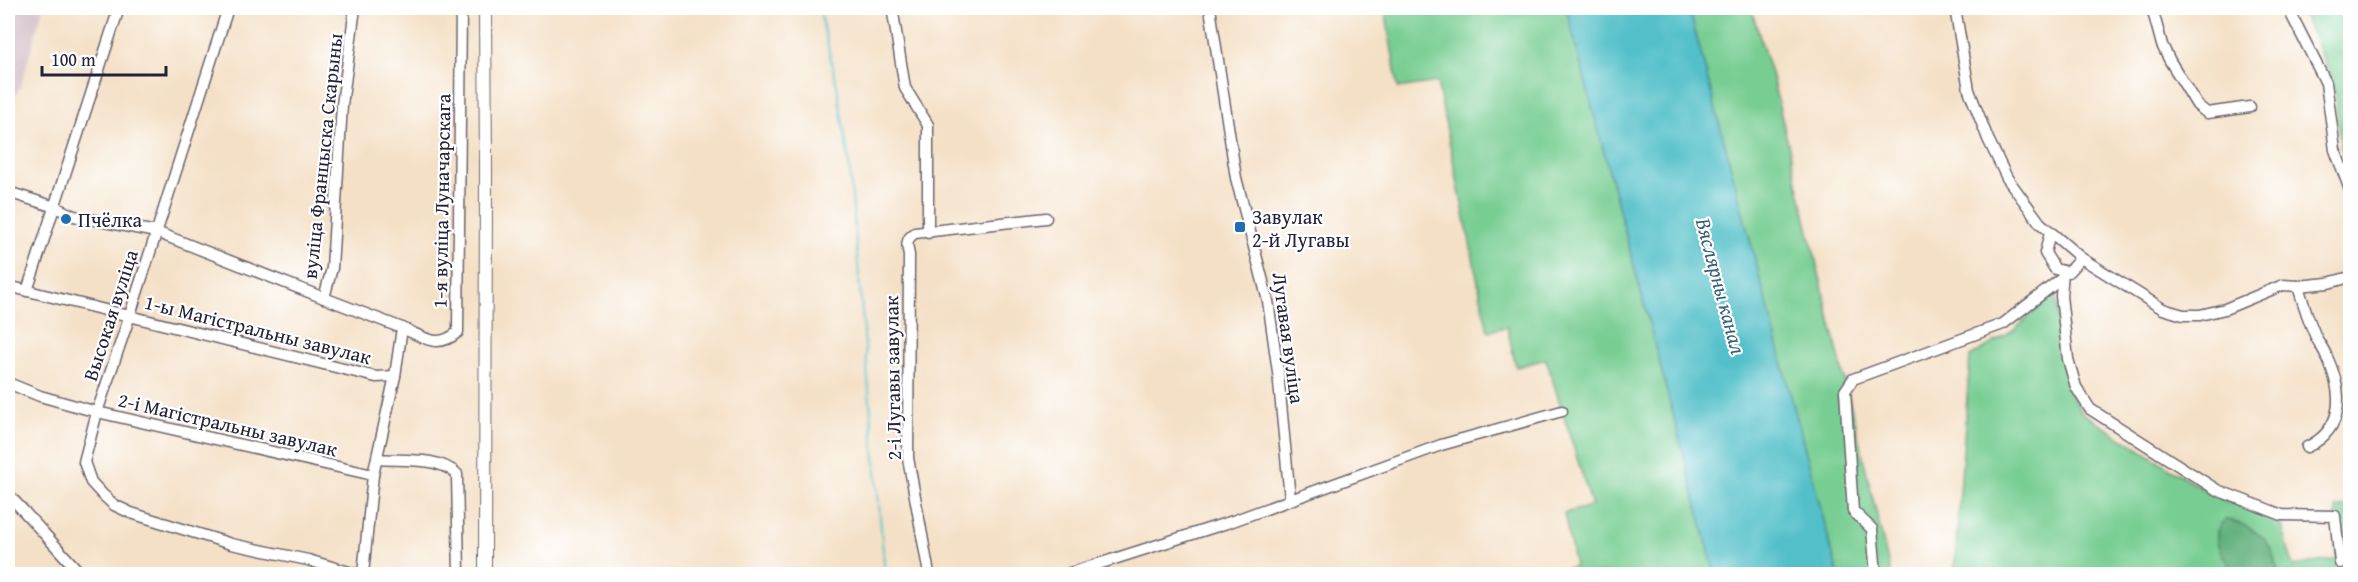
<svg xmlns="http://www.w3.org/2000/svg" width="2358" height="582" viewBox="0 0 2358 582" font-family="'Gentium Book Plus',serif">
  <style>
    .industrial { fill: #d2bdc6 }
    .green { fill: #77cd92; stroke: #4c7866; stroke-width: 1.5 }
    .forest { fill: #61b07c; stroke: #42695c; stroke-width: 1.5 }
    .water { fill: #52c0c9; stroke: #3a7182; stroke-width: 1.5 }
    .lines { fill: none; stroke-linecap: round; stroke-linejoin: round }
    .stream { stroke: #52c0c9; stroke-width: 2 }
    .minor-casing { stroke: #6c646c; stroke-width: 13 }
    .tertiary-casing { stroke: #6c646c; stroke-width: 14 }
    .minor { stroke: #fff; stroke-width: 10 }
    .tertiary { stroke: #fff; stroke-width: 12 }
    .poi-dot { fill: #1f6fb2; stroke: #fff; stroke-width: 2 }
    .labels { text-anchor: middle; dominant-baseline: central; stroke-width: 4.5; stroke-linejoin: round; paint-order: stroke }
    .street-label { font-size: 20px; fill: #22223b; stroke: #fff }
    .poi-label { font-size: 20px; fill: #22223b; stroke: #fff; text-anchor: start }
    .water-label { font-size: 21px; font-style: italic; fill: #356174; stroke: #fff }
  </style>
  <rect width="100%" height="100%" fill="#fff"/>
  <filter id="ink" filterUnits="userSpaceOnUse"><feTurbulence type="fractalNoise" baseFrequency=".0167" numOctaves="2"/><feDisplacementMap in="SourceGraphic" scale="12" xChannelSelector="R" yChannelSelector="G"/><feConvolveMatrix kernelMatrix="1 2 1 2 8 2 1 2 1" color-interpolation-filters="sRGB"/></filter>
  <filter id="wash" filterUnits="userSpaceOnUse"><feTurbulence type="fractalNoise" baseFrequency=".008" numOctaves="4" result="noise"/><feDisplacementMap in="SourceGraphic" scale="24" xChannelSelector="R" yChannelSelector="G"/><feGaussianBlur stdDeviation="1.35" result="paint"/><feColorMatrix in="noise" values="0 0 0 0 0 0 0 0 0 0 0 0 0 0 0 0 0 1.4 0 .05"/><feComposite in="paint" operator="in"/></filter>
  <g filter="url(#wash)">
    <rect width="100%" height="100%" fill="#f4e0c6"/>
    <polygon class="industrial" points="8,8 43,8 21,85 13,100 8,100"/>
    <g class="green">
      <polygon points="1385,8 1751,8 1772,77 1891,574 1543,574 1575,566 1564,513 1592,506 1546,359 1516,367 1507,327 1488,331 1437,82 1398,88"/>
      <polygon points="2300,8 2350,8 2350,173 2341,148 2333,81"/>
      <polygon points="2056,292 2062,359 2069,392 2082,413 2214,496 2281,522 2293,566 2337,559 2336,508 2350,505 2350,574 1954,574 1970,357 2013,331"/>
    </g>
    <path class="forest" d="M2225,520c14,0 38,14 45,27 5,9 4,19 10,27h-43c-13,-13 -31,-39 -12,-54z"/>
    <polygon class="water" points="1566,8 1689,8 1838,574 1715,574"/>
    <g class="lines">
      <polyline class="stream" points="819,8 837,86 849,163 885,574"/>
    </g>
  </g>
  <g filter="url(#ink)">
    <g class="lines">
      <g class="minor-casing">
        <g id="minor">
          <polyline points="228,8 130,315 97,412 84,462 91,482 102,494 114,505 131,513 231,544 308,560 356,574"/>
          <polyline points="355,8 342,105 332,268 324,298 402,328 395,376 373,475 363,574"/>
          <polyline points="894,8 893,13 905,88 928,125 928,233"/>
          <polyline points="1210,8 1236,178 1268,301 1278,372 1290,499"/>
          <polyline points="1955,8 1969,90 1988,139 2007,178 2040,223 2081,258 2163,309 2183,315 2200,315 2225,309 2283,285 2298,286 2328,283 2350,277"/>
          <polyline points="2152,8 2162,45 2170,61 2197,105 2207,113 2250,107"/>
          <polyline points="2288,8 2326,83 2335,150 2350,190"/>
          <polyline points="8,192 55,207 74,216 156,232 324,298"/>
          <polyline points="2050,233 2045,253 2055,269 2068,272 2081,258"/>
          <polyline points="2063,272 2061,296 2068,359 2076,387 2090,409 2217,490 2282,515 2335,516 2340,563"/>
          <polyline points="8,286 376,377 395,376"/>
          <path d="M2298,286c5,17 10,33 17,49 3,7 8,13 11,20 17,36 20,73 -19,92"/>
          <polyline points="27,291 119,8"/>
          <path d="M402,328c22,9 35,22 56,4l3,-324"/>
          <polyline points="8,383 40,396 97,412 373,475"/>
          <path d="M377,459c26,2 60,-3 80,15l2,100"/>
          <polyline points="8,494 81,574"/>
          <path d="M929,574l-21,-116 1,-203c-2,-9 -4,-16 6,-22l131,-15"/>
          <polyline points="1067,574 1230,522 1441,445 1562,411"/>
          <polyline points="1876,574 1872,529 1853,511 1845,391 1853,379 2003,324 2061,279"/>
        </g>
      </g>
      <g class="tertiary-casing">
        <polyline id="tertiary" points="485,574 486,173 485,8"/>
      </g>
      <use href="#minor" class="minor"/>
      <use href="#tertiary" class="tertiary"/>
    </g>
  </g>
  <g class="poi-dot">
    <circle cx="66" cy="219" r="6"/>
    <rect x="1234" y="221" width="12" height="12" rx="3"/>
  </g>
  <g class="labels">
    <g class="street-label">
      <text transform="translate(322 156) rotate(-84)">вуліца Францыска Скарыны</text>
      <text transform="translate(441 201) rotate(-89)">1-я вуліца Луначарскага</text>
      <text transform="translate(110 315) rotate(-72)">Высокая вуліца</text>
      <text transform="translate(258 329) rotate(14)">1-ы Магістральны завулак</text>
      <text transform="translate(1289 338) rotate(82)">Лугавая вуліца</text>
      <text transform="translate(892 378) rotate(-91)">2-і Лугавы завулак</text>
      <text transform="translate(228 424) rotate(13)">2-і Магістральны завулак</text>
    </g>
    <g class="poi-label">
      <text x="1252" y="216">Завулак<tspan x="1252" dy="23">2-й Лугавы</tspan></text>
      <text x="78" y="219">Пчёлка</text>
    </g>
    <g class="water-label">
      <text transform="translate(1721 286) rotate(75)">Вяслярны канал</text>
    </g>
  </g>
  <rect width="2358" height="582" fill="none" stroke="#fff" stroke-width="30"/>
  <path d="M42 66v9h124v-9" fill="none" stroke="#22223b" stroke-width="3"/>
  <text x="51" y="66" font-size="18" fill="#22223b" stroke="#ffffff" stroke-width="4.5" paint-order="stroke">100 m</text>
</svg>
